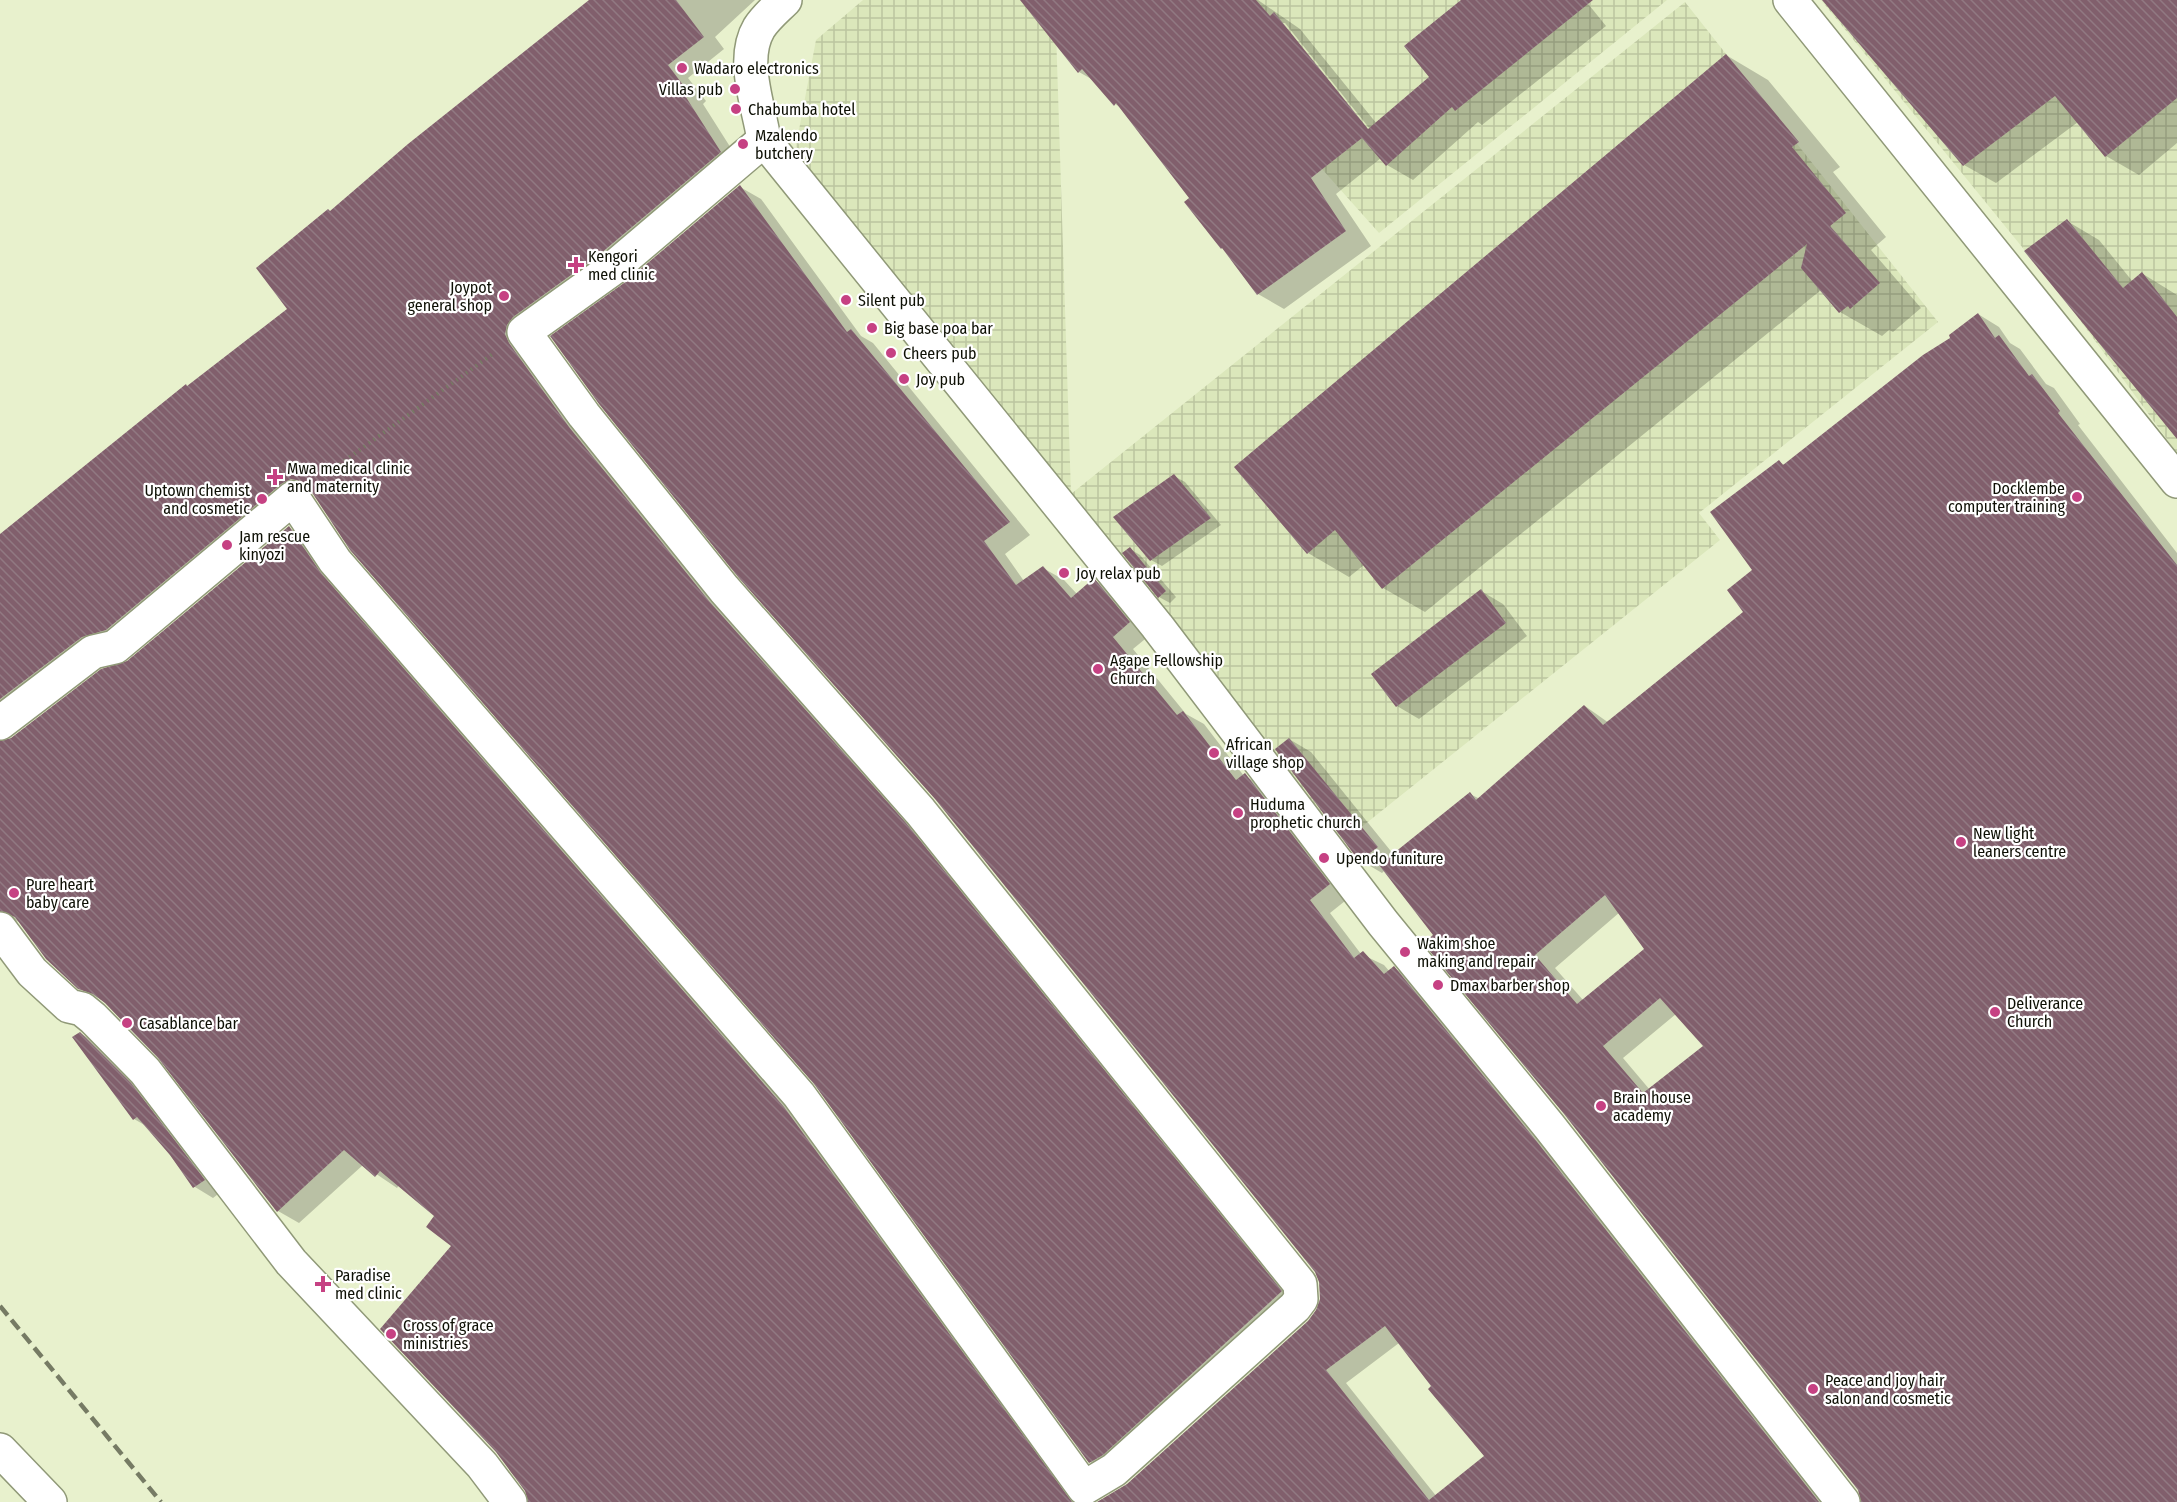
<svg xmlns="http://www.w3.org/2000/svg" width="2177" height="1502" viewBox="0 0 2177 1502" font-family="'Fira Sans Condensed',sans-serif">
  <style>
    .industrial { fill: url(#industrial-grid) }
    .shadow { fill: #0003; fill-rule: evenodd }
    .building { fill: url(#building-back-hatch); fill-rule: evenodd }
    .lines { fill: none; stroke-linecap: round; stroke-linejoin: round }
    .street-casing { stroke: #909978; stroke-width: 36 }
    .path { stroke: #767b64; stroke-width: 4; stroke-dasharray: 1.5 4.5; stroke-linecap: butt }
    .street { stroke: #fff; stroke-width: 33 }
    .rail { stroke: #767b64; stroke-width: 4.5; stroke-dasharray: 12 6; stroke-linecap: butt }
    .poi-dot { fill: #c64183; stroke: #fff; stroke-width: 2 }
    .labels { text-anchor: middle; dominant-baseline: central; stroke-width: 4.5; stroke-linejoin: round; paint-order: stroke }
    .poi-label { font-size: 16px; fill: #0d0f04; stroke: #fff; text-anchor: start }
  </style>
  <defs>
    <pattern id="industrial-grid" width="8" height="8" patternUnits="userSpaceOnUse" patternTransform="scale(1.5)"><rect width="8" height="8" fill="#dbe7bb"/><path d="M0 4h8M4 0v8" fill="none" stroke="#bbc59f"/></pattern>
    <pattern id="building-back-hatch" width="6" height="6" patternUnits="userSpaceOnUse" patternTransform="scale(1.5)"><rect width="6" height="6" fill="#815f6c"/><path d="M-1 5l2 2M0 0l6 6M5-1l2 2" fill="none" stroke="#917982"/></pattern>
  </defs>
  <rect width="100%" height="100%" fill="#e8f1cd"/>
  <g class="industrial">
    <polygon points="863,0 1055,0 1071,494 1685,2 1938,322 1699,513 1720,540 1344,841 795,151 816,40"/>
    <polygon points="1185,0 1667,0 1379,233 1322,169"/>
    <polygon points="1821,0 2177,0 2177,453 2066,301"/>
  </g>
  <g class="shadow">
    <polygon points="590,0 755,0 715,37 724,49 688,78 706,101 703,104 741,164 534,328 927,837 1302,1304 1111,1474 1090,1462 814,1082 312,491 302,495 2,738 4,742 12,740 128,663 289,528 310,540 805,1120 1082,1502 530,1502 453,1246 436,1216 399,1185 397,1188 363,1165 299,1223 278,1211 160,1057 106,1002 79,988 21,923 0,913 0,536 289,309 331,212"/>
    <path d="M1021,0h237l42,29 77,95 54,-46 32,-78h122l21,26 -124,99 -4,-3 -65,58 -26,-15 -6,-7 -45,36 35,52 -87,63 -26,-15 -31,-43 -5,-3 -31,-50 -68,-89 -8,-5 -22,-24 -14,-8zM1280,23h5l89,111 -2,2z"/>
    <polygon points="1824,0 2177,0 2177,143 2139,175 2106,156 2078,122 1996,183 1964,165"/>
    <polygon points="1726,55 1768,80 1840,167 1833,172 1886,237 1871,250 1921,308 1893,332 1889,330 1882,336 1840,312 1821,290 1425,612 1383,588 1364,565 1349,577 1308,553"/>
    <polygon points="740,187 761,199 861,336 873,343 1030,535 1005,554 1024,581 1043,568 1064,580 1077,594 1094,580 1115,592 1150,635 1133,649 1186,714 1204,724 1244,776 1267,787 1350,897 1330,913 1361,954 1384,965 1390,972 1394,968 1415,980 1829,1502 1523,1502 1399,1343 1346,1383 1441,1502 1097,1502 1125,1487 1309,1322 1317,1311 1321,1299 1320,1282 1316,1271 625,285"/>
    <polygon points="2067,221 2099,240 2133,282 2143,274 2177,295 2177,437"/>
    <path d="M1978,314l21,13 11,16 10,6 26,35 8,4 26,36 -2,1 99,128v949h-314l-4,-12 -474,-620 -3,3 -22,-13 -71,-121 22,13 83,103 76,-61 10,5 105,-93 24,17 136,-110 34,-151 6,3 167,-127zM1620,912l27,37 -64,51 -28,-32zM1676,1014l29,32 -55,44 -27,-32z"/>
    <polygon points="1174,476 1185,482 1221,525 1162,566 1151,560 1115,518"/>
    <polygon points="1130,549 1140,555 1176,597 1170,603 1159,597"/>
    <polygon points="1481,591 1503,604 1527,636 1419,719 1397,706"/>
    <polygon points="80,1033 98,1044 149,1095 222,1191 213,1198 195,1187 148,1127 134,1119"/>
  </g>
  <g class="building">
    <polygon points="589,0 676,0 704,37 668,65 686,89 682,91 721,152 600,254 513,317 507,325 505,334 509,343 569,427 709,601 906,823 1282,1291 1103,1455 1089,1463 814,1084 350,550 309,488 301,481 291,479 281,484 106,630 82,637 0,699 0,534 186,384 187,386 287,309 256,268 328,209 330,211 408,144"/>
    <polygon points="1020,0 1256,0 1270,16 1274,12 1368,129 1429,77 1404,46 1461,0 1593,0 1455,111 1452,107 1386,166 1362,138 1311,178 1346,231 1257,295 1222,248 1221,249 1184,202 1189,198 1116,103 1114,106 1082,69 1078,73"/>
    <polygon points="1822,0 2177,0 2177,98 2105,157 2055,96 1963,166"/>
    <polygon points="1726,54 1799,142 1792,147 1846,213 1830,226 1880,283 1850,309 1848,306 1839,313 1801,268 1807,244 1382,589 1335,530 1307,554 1234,467"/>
    <path d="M740,185l107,147 4,-3 159,193 -26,19 32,44 27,-19 28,32 23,-20 36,44 -17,15 64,78 6,-4 53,69 9,-7 85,111 -20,16 44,58 9,-7 21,23 10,-8 140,172 285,364h-722l30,-18 181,-163 8,-11 4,-11 -1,-17 -4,-10 -380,-473 -197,-222 -139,-173 -49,-68 74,-53zM1385,1326l46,60 -3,3 56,67 -55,44 -103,-130z"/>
    <polygon points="2067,219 2123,288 2142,272 2177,317 2177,439 2024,251"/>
    <path d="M1978,313l17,25 4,-3 30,41 3,-2 28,37 -2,2 119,152v937h-316l-3,-12 -294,-376 -141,-171 10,-8 -54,-70 91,-73 6,8 108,-95 19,20 140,-113 -16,-22 25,-20 -42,-58 69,-52 4,5 140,-110 27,-17 -1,-3zM1605,895l39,54 -67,55 -42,-49zM1660,998l43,48 -60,47 -40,-47z"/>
    <polygon points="1174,474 1211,518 1150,561 1113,517"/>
    <polygon points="289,526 321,573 784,1107 1072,1502 528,1502 525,1491 496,1452 380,1329 451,1246 426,1227 434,1216 380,1171 375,1177 344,1150 277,1212 158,1058 105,1003 93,994 78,989 46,959 15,917 0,911 0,741 11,738 101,669 127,661"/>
    <polygon points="1130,547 1166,591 1158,598 1122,553"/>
    <polygon points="1481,589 1506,623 1396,707 1371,674"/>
    <polygon points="1289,738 1378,847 1359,861 1275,749"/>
    <polygon points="80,1032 131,1083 205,1180 193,1188 170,1155 137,1117 133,1120 72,1037"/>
  </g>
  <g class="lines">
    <g class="street-casing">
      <g id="street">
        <path d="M785,0c-9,9 -19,17 -26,28 -19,32 0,78 5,112l393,486 226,297 166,203 294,376"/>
        <polyline points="1790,0 2177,481"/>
        <polyline points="0,723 93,652 115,647 293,498 335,561 799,1095 1084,1488 1114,1470 1295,1307 1301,1299 1300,1284 920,811 724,589 584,415 524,332 612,269 764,140"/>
        <polyline points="0,929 32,972 69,1006 82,1009 93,1018 145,1071 291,1262 482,1465 510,1502"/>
        <polyline points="0,1450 50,1502"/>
      </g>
    </g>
    <polyline class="path" points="325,475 494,353"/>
    <use href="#street" class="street"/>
    <polyline class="rail" points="0,1306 161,1502"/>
  </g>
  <g class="poi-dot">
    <circle cx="682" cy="68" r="6"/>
    <circle cx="735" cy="89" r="6"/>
    <circle cx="736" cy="109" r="6"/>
    <circle cx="743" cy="144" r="6"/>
    <path d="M573 256h6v6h6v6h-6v6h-6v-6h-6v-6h6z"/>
    <circle cx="504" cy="296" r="6"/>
    <circle cx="846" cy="300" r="6"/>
    <circle cx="872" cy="328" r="6"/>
    <circle cx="891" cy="353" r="6"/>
    <circle cx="904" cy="379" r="6"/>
    <path d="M272 468h6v6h6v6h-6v6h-6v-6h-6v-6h6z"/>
    <circle cx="2077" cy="497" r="6"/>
    <circle cx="262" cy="499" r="6"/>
    <circle cx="227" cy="545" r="6"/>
    <circle cx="1064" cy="573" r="6"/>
    <circle cx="1098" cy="669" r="6"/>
    <circle cx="1214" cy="753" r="6"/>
    <circle cx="1238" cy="813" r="6"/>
    <circle cx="1961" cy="842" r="6"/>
    <circle cx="1324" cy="858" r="6"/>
    <circle cx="14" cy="893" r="6"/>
    <circle cx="1405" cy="952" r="6"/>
    <circle cx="1438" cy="985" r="6"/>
    <circle cx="1995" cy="1012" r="6"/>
    <circle cx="127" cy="1023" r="6"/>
    <circle cx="1601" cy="1106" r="6"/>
    <path d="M320 1275h6v6h6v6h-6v6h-6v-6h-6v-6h6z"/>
    <circle cx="391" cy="1334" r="6"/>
    <circle cx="1813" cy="1389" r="6"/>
  </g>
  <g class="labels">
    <g class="poi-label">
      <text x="694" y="68">Wadaro electronics</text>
      <text x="723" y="89" text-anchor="end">Villas pub</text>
      <text x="748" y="109">Chabumba hotel</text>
      <text x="755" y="135">Mzalendo<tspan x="755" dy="18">butchery</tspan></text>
      <text x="588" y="256">Kengori<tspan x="588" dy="18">med clinic</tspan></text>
      <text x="492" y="287" text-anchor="end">Joypot<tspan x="492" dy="18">general shop</tspan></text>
      <text x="858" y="300">Silent pub</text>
      <text x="884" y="328">Big base poa bar</text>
      <text x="903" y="353">Cheers pub</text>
      <text x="916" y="379">Joy pub</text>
      <text x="287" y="468">Mwa medical clinic<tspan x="287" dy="18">and maternity</tspan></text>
      <text x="2065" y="488" text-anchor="end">Docklembe<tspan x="2065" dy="18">computer training</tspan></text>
      <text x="250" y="490" text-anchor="end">Uptown chemist<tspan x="250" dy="18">and cosmetic</tspan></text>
      <text x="239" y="536">Jam rescue<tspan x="239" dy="18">kinyozi</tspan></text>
      <text x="1076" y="573">Joy relax pub</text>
      <text x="1110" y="660">Agape Fellowship<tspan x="1110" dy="18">Church</tspan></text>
      <text x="1226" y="744">African<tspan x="1226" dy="18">village shop</tspan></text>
      <text x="1250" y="804">Huduma<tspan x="1250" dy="18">prophetic church</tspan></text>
      <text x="1973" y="833">New light<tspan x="1973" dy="18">leaners centre</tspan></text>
      <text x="1336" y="858">Upendo funiture</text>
      <text x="26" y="884">Pure heart<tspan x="26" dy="18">baby care</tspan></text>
      <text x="1417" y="943">Wakim shoe<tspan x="1417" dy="18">making and repair</tspan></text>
      <text x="1450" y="985">Dmax barber shop</text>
      <text x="2007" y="1003">Deliverance<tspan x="2007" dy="18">Church</tspan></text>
      <text x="139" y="1023">Casablance bar</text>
      <text x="1613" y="1097">Brain house<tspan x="1613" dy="18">academy</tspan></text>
      <text x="335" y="1275">Paradise<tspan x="335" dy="18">med clinic</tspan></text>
      <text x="403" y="1325">Cross of grace<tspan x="403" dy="18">ministries</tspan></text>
      <text x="1825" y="1380">Peace and joy hair<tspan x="1825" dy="18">salon and cosmetic</tspan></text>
    </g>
  </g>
</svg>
